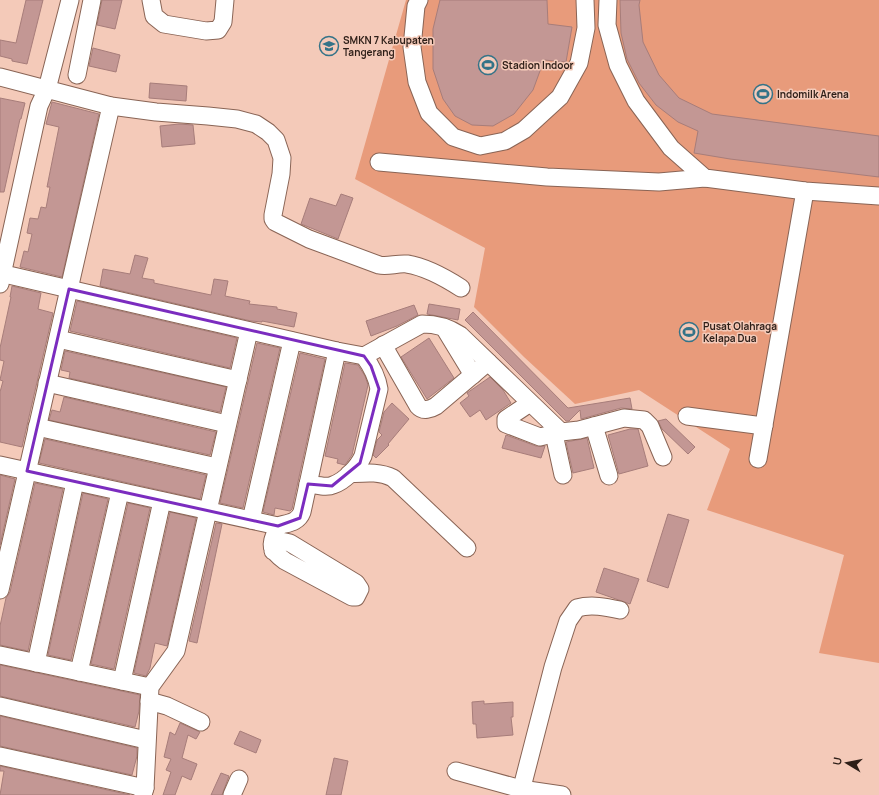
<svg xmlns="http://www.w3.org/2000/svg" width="879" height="795" viewBox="0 0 879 795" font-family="Manrope,sans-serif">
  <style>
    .green { fill: #e89b7b }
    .building { fill: #c39794; stroke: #a77d7a }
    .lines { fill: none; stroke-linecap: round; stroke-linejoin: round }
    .minor-casing { stroke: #896455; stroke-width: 19 }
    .minor { stroke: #fff; stroke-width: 17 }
    .marked { fill: none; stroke: #7b2cbf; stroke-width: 3; stroke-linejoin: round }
    .labels { text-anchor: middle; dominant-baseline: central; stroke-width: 3; stroke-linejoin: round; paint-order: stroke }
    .poi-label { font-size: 10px; font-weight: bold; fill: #2e1f18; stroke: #f4cab9; text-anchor: start }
  </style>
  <rect width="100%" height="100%" fill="#f4cab9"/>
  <polygon class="green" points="406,0 879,0 879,663 819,653 844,555 707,510 730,449 639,390 575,404 524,357 474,307 485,248 355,179"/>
  <g class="building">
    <polygon points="26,0 43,0 27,64 12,61 12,59 0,56 0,40 16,43"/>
    <polygon points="102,0 122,0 115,29 97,25"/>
    <polygon points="440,0 547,0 548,24 572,27 566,62 544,60 533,90 514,114 493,126 472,125 455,116 443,99 433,69 433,29"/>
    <polygon points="620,0 640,0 639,5 643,42 659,75 679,98 712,114 879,136 879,177 730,159 694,153 698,131 678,122 656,105 639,83 627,59 621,33"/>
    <polygon points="93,48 120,55 116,72 89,66"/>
    <polygon points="150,83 187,86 186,101 149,98"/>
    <polygon points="0,98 25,103 21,119 20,119 4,192 0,192"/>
    <polygon points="52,102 99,114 62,277 20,267 24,251 28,252 32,234 27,233 30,218 38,219 41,207 46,208 50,187 47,187 59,127 46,124"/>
    <polygon points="179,124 193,125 195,144 162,147 160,126"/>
    <polygon points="341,194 353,198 338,239 301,224 310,198 336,206"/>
    <polygon points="135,255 148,258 142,278 154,280 154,283 211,295 214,279 228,281 225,296 250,301 249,304 277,307 277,309 297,313 294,327 262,321 262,322 251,321 100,286 103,269 130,274"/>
    <polygon points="12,286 41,293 38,309 53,313 22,447 0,442 0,392 3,381 0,380 4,361 0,360 0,348 11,297 10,297"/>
    <polygon points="77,301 237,338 230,368 70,331"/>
    <polygon points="429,304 460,309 458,320 427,314"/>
    <polygon points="414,305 418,315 397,326 371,336 366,321"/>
    <polygon points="473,312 568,408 630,398 632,409 621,408 581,419 580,410 569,421 566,421 465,320"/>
    <polygon points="429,338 454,378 427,399 401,357"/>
    <polygon points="257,343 280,348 243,508 220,503"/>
    <polygon points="65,351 226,387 220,412 69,378 70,372 61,370"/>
    <polygon points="300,353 325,359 292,509 290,511 275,508 274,515 263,512"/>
    <polygon points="345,363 358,365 365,376 368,385 352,455 345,465 337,463 338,459 325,456"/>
    <polygon points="490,377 503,390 511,403 486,420 480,410 470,417 460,403 469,396 467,393"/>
    <polygon points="64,397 216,432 210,455 49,420 52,410 60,412"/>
    <polygon points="392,403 409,419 388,444 389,445 376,458 373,455 377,440 382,435 379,432 384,412"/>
    <polygon points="666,419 695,447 688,454 662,429 658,421"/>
    <polygon points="630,429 638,429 648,466 619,474 608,435"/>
    <polygon points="506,435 536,446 545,446 541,458 502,448"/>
    <polygon points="587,438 594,468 573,473 566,442"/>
    <polygon points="45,439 206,475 200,499 39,463"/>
    <polygon points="0,475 15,479 0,545"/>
    <polygon points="35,483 63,489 28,651 0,645 0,626 6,598 10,592"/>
    <polygon points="83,493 108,499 71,660 48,655"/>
    <polygon points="128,503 150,508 114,669 91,664"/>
    <polygon points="170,512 196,518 167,646 155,643 150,668 146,676 134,673"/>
    <polygon points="668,514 689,520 668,588 647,581"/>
    <polygon points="216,523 222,524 197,643 189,641"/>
    <polygon points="604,568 639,579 630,604 596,592"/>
    <polygon points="0,665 140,695 139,711 135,727 0,696"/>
    <polygon points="484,701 484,704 513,702 513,717 511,717 513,735 477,738 476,724 473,724 472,702"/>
    <polygon points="0,716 137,748 137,756 132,775 0,746"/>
    <polygon points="180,723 200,732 196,739 188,735 182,758 197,764 191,780 182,776 175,795 163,795 171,772 166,770 171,759 164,757 170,732 175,735"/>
    <polygon points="240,731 261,740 256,753 234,744"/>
    <polygon points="334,758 348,761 341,795 326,795"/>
    <polygon points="0,766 130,795 0,795 4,771 0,771"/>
    <polygon points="221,773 229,776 222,795 211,795"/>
  </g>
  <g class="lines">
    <g class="minor-casing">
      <g id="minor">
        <polyline points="151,0 154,16 164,24 206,31 218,30 223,22 225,0"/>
        <polyline points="419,0 416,6 412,47 417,82 429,113 453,137 480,146 505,141 524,130 560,97 579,63 586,28 585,0"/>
        <polyline points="608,0 607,25 618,65 636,101 671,148 705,178 805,191 879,196"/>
        <polyline points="77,75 92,0"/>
        <path d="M0,77l111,29 45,6 52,4 29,3 19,5 12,8 8,8 6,18 -1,16 -8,41v4l2,3 34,17 70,26c9,2 18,-2 28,-1 19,3 37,13 54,24"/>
        <polyline points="379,162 547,177 659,182 705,178"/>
        <path d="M0,273l337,78 27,5 58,-32c14,0 26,3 38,11l101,97 18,-2 45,-12 20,2 6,6 13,31"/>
        <polyline points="0,284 39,106 47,89 70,0"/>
        <polyline points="445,329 473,375"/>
        <polyline points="58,339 238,380"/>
        <path d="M383,345l35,61c5,6 13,3 18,0l52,-44"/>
        <polyline points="47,383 227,424"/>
        <polyline points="530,403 506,419 506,424 540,437 561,432"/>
        <polyline points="687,416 764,426"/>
        <polyline points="594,426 609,476"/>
        <polyline points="37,427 217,467"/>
        <polyline points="554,434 563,475"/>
        <polyline points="758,459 805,191"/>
        <path d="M0,465l278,61c9,-3 20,-3 24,-14l35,-161"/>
        <path d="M349,474c16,-1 30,-3 44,4l74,70"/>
        <path d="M308,484c7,1 19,4 25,1 12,-4 25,-18 30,-29l16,-67c-2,-13 -7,-22 -15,-33"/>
        <polyline points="251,520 292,341"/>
        <path d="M273,551l8,-10 9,2 66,40 4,6 -4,8h-4l-67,-36c-18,-13 -14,-16 -7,-35"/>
        <polyline points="0,590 111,106"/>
        <polyline points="0,655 150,687"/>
        <polyline points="36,663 75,482"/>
        <polyline points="79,672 120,492"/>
        <polyline points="122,681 162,501"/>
        <polyline points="149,701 167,706 201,722"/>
        <polyline points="0,706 146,740"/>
        <polyline points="0,756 145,788"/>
        <polyline points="456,771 521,789 562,795"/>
        <polyline points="143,795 145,788 150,687 176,651 249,331"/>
        <polyline points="232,795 239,779"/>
        <path d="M520,795l33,-128 15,-46 9,-13c14,-4 29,-1 43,2"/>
      </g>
    </g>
    <use href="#minor" class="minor"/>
  </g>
  <path class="marked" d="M69,289l295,67 7,10 8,23 -19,74 -28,23 -24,-2 -8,34 -22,8 -251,-55z"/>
  <defs>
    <g id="school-ring" transform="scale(1)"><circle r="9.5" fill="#f4cab9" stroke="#347388" stroke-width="1.5"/><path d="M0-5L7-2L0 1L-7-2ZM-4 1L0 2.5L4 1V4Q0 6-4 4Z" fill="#347388"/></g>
    <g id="stadium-ring" transform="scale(1)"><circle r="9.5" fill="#f4cab9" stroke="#347388" stroke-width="1.5"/><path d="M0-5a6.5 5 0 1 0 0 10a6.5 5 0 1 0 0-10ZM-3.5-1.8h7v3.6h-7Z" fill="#347388"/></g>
  </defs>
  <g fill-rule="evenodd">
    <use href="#school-ring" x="329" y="46"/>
    <use href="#stadium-ring" x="488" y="65"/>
    <use href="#stadium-ring" x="763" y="94"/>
    <use href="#stadium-ring" x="689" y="332"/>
  </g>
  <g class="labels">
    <g class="poi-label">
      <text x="343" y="40">SMKN 7 Kabupaten<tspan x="343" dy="12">Tangerang</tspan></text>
      <text x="502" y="65">Stadion Indoor</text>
      <text x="777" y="94">Indomilk Arena</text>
      <text x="703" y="326">Pusat Olahraga<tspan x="703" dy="12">Kelapa Dua</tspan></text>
    </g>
  </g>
  <g transform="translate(847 763) rotate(280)" stroke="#f4cab9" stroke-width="3" paint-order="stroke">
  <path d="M0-3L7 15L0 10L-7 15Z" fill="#2e1f18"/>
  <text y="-6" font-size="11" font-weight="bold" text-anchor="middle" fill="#2e1f18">U</text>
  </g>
</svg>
